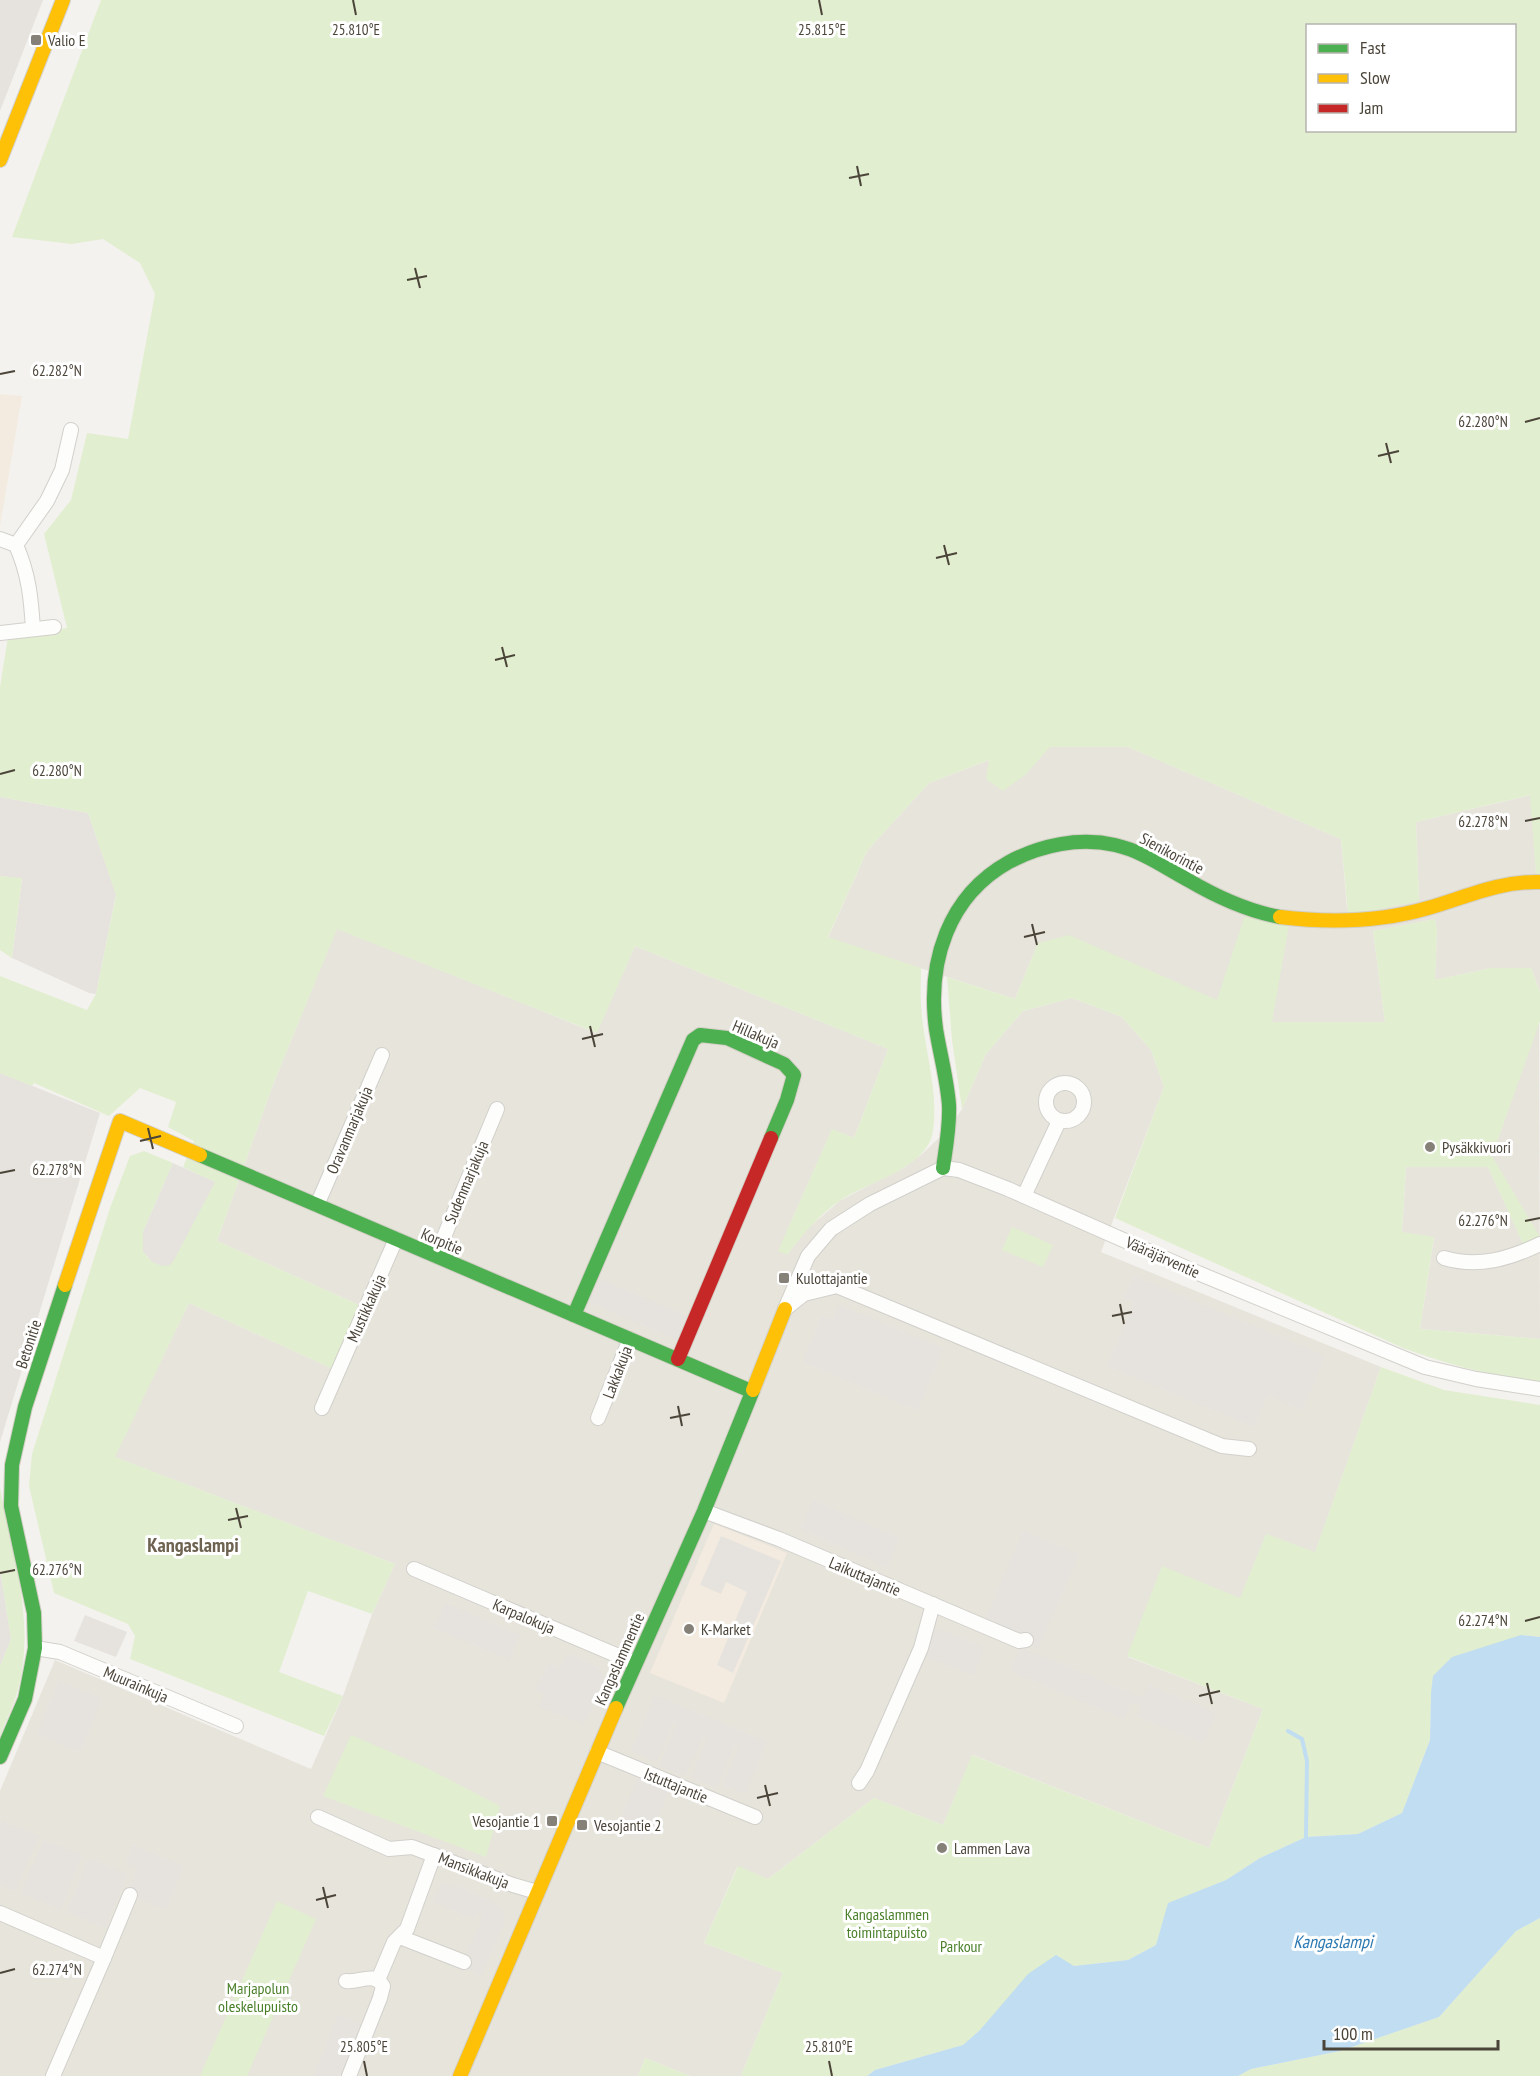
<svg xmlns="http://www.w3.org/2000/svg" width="1540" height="2076" viewBox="0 0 1540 2076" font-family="'PT Sans Narrow',sans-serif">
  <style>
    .residential { fill: #e7e4dc }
    .commercial { fill: #f3ebdf }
    .industrial { fill: #e6e2de }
    .green { fill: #e1eecf; fill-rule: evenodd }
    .parking { fill: #e6e3df }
    .water { fill: #c0ddf1 }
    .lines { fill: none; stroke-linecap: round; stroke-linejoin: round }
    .stream { stroke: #c0ddf1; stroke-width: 4 }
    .street-casing { stroke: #d2d0cb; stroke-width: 16 }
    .fast-casing { stroke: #d3cfc5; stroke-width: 16 }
    .slow-casing { stroke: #d3cfc5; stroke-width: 16 }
    .jam-casing { stroke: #d3cfc5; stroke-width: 16 }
    .street { stroke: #fdfdfc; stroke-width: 14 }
    .fast { stroke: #4caf50; stroke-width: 14 }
    .slow { stroke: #ffc107; stroke-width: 14 }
    .jam { stroke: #c62828; stroke-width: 14 }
    .ticks { fill: none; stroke: #4b4439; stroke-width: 2 }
    .poi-dot { fill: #868178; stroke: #fff; stroke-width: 2 }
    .labels { text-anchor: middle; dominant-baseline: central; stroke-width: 6; stroke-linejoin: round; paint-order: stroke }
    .poi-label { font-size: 16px; fill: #4b4439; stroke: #fff; text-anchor: start }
    .street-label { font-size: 16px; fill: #4b4439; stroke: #fff }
    .park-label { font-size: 16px; fill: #4a7f2a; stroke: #fff }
    .water-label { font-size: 18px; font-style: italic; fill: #2e7ab2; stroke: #fff }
    .quarter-label { font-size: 20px; font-weight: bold; fill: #6e6250; stroke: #fff }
    .ticks-label { font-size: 15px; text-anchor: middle; fill: #4b4439; stroke: #fff; stroke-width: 6; stroke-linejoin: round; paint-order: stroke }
  </style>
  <rect width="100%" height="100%" fill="#f4f2ee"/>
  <g class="residential">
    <polygon points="1024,747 1128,747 1341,839 1347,908 1419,900 1416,822 1531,795 1536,875 1540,876 1540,992 1531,968 1491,968 1435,980 1437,931 1435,919 1373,931 1385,1022 1267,1022 1038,943 1015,999 828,938 867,851 929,783"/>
    <polygon points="337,928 596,1033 635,946 888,1049 854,1138 832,1130 793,1217 787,1255 808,1228 841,1200 905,1167 922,1154 947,1130 962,1109 986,1054 1023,1011 1072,998 1122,1017 1151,1050 1164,1087 1101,1252 1381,1367 1315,1553 1240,1599 1128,1657 1263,1709 1209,1848 973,1755 943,1825 874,1798 768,1879 737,1867 704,1943 783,1973 741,2076 690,2076 645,2058 638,2076 0,2076 0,1791 55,1660 311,1769 343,1696 372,1614 395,1564 114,1457 189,1303 333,1369 361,1306 217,1241 274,1082"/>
    <polygon points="1539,1020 1540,1339 1420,1329 1434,1238 1402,1233 1406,1167 1488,1167 1524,1245 1492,1156"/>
  </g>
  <g class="commercial">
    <polygon points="0,394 22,396 0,526"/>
    <polygon points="714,1524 787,1553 724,1703 650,1673"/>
  </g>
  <g class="industrial">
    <polygon points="0,0 43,0 0,111"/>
    <polygon points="0,797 88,813 116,894 96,994 89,993 12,958 22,879 0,876"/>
    <polygon points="0,1073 100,1113 0,1442"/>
    <polygon points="0,1569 11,1639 0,1666"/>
  </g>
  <g class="green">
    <path d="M101,0h1439v876l-4,-1 -6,-80 -114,27 3,79 -43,9 -28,3 -7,-74 -213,-92h-78l-24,27 -23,17 -17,-12 3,-19 -60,23 -62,68 -39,86 93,31c0,12 -1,24 0,36 2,43 18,84 12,127 -5,37 -65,51 -92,69 -21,14 -38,34 -54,55l-9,-4 54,-122 22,9 34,-89 -253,-103 -38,87 -260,-104 -63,153 -57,159 144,65 -28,63 -144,-66 -74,154 280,107 -23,50 -64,-23 -29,81 64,24 -19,40 -194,-77 5,-23 -7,-12 -74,-31 -25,-107 3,-32 78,-246 20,-52 14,-5 29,12 -30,69 4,25 15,9 52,-84 -31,-15 11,-26 -26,-14 8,-25 -36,-14 -31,28 -75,-33 -2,3 -32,-13v-97l87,34 9,-16 20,-99 -28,-82 -88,-16v-110l8,-50 59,-9 -23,-94 27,-34 16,-67 41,6 27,-145 -15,-31 -37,-24 -31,5 -60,-7zM1308,26h206v104h-206z"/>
    <polygon points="0,876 22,878 12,958 0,950"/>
    <path d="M1245,915l44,10 -17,97h113l-12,-91 62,-12 2,12 -2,49 56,-12h40l9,24v29l-48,135 48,81 -16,9 -36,-79h-82l-4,65 32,5 -14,92 120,10v43c-47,-6 -92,-17 -137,-34l-288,-130 49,-131 -13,-37 -29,-33 -50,-19 -49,13 -37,43 -24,55 -10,-69 -5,-63 68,22 23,-56 31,-8 148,65z"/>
    <polygon points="1012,1227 1053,1245 1043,1267 1002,1250"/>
    <polygon points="1381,1367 1444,1390 1540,1405 1540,1637 1521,1635 1431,1693 1430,1740 1402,1813 1358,1834 1306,1837 1260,1858 1226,1880 1169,1903 1156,1945 1128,1960 1074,1966 980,2030 963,2045 875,2070 867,2076 741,2076 783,1973 704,1943 738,1866 768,1879 874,1798 943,1825 972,1755 1209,1848 1263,1709 1127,1656 1162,1566 1240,1598 1266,1534 1315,1552"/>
    <path d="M0,1488c12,67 36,133 18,201 -4,16 -12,32 -18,47v-70l11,-27 -11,-70z"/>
    <polygon points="351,1735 427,1768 500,1806 486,1857 323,1796"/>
    <polygon points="277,1901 316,1919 247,2076 200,2076"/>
    <polygon points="1540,1918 1540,2076 1238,2076 1251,2069 1340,2051 1439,2017 1516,1931"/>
    <polygon points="645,2058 690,2076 638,2076"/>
  </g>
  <g class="parking">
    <polygon points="173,1163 215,1182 174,1260 170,1265 162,1266 152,1262 143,1251 143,1232"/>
    <polygon points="1134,1276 1325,1356 1302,1410 1267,1395 1254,1427 1107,1366 1134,1303 1124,1298"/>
    <polygon points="595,1277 689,1317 679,1341 585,1300"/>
    <polygon points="839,1305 943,1348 917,1410 803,1362 822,1316 833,1320"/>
    <polygon points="813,1500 899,1538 887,1567 801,1529"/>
    <polygon points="1023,1531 1079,1554 1038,1649 983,1625"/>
    <polygon points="721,1536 781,1561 733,1673 717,1665 747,1592 726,1582 721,1594 700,1585"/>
    <polygon points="445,1603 520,1635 509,1660 434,1628"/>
    <polygon points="85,1615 127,1632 116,1657 74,1641"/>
    <polygon points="936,1628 984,1647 973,1675 924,1656"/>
    <polygon points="1020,1647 1143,1698 1149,1685 1216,1713 1203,1743 1137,1716 1141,1706 1131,1702 1124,1719 1010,1671"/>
    <polygon points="567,1653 600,1668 605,1681 584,1724 539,1707 545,1693 535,1689 550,1663 560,1668"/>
    <polygon points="59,1681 102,1699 80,1752 37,1734"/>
    <polygon points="655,1695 767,1742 745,1794 723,1785 739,1747 735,1745 716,1788 691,1778 707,1739 703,1737 685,1776 659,1766 676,1724 673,1723 657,1762 631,1751"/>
    <polygon points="638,1778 669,1791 650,1837 644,1838 643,1841 616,1830"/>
    <polygon points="2,1821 39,1836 15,1891 0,1885 0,1827"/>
    <polygon points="44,1840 82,1855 60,1909 21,1893"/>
    <polygon points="133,1845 183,1866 166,1910 127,1894 138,1869 126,1864"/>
    <polygon points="89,1858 127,1874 105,1928 67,1912"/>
    <polygon points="442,1882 451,1887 453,1884 497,1904 503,1912 505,1921 481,1976 461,1967 483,1917 475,1914 473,1919 433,1902"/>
    <polygon points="338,2015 362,2024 341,2076 314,2076"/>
  </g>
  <polygon class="water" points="1521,1635 1540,1637 1540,1918 1516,1931 1439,2017 1340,2051 1251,2069 1238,2076 867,2076 875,2070 963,2045 980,2030 1028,1974 1056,1955 1074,1966 1128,1960 1156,1945 1168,1903 1226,1880 1260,1858 1306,1837 1358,1834 1402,1813 1430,1740 1431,1693 1433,1676 1452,1657"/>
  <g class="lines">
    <polyline class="stream" points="1288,1731 1302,1739 1307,1761 1306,1837"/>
    <g class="street-casing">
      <g id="street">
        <path d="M0,539l16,6c13,30 15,53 17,84"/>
        <polyline points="16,545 47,501 62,470 71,430"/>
        <polyline points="0,633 54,627"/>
        <circle cx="1065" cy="1102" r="19"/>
        <polyline points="1024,1196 1059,1121"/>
        <polyline points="317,1205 382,1055"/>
        <polyline points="436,1256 497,1109"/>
        <path d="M1444,1258c34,10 65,1 96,-14"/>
        <polyline points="785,1309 808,1256 831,1229 870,1204 943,1168 959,1170 1008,1189 1198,1273 1425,1367 1476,1379 1540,1389"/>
        <polyline points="785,1309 804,1294 837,1286 1222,1446 1249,1449"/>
        <polyline points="322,1408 396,1239"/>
        <polyline points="598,1418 630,1339"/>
        <polyline points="704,1511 779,1539 1019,1641 1026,1640"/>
        <polyline points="414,1569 635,1663"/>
        <polyline points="35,1648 60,1652 236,1726"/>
        <polyline points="597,1752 755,1817"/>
        <polyline points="859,1783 867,1771 921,1648 933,1604"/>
        <polyline points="318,1817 389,1849 412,1847 513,1885 537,1892"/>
        <polyline points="0,1913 104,1958 53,2076"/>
        <polyline points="401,1936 405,1939 464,1962"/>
        <polyline points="104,1958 130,1895"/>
        <polyline points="378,1980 394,1942 407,1929 434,1855"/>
        <path d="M346,1981c13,2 28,-10 37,5l-3,12 -31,78"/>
      </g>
    </g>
    <g class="fast-casing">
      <g id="fast">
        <polyline points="200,1155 751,1391"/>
        <path d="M943,1168c3,-21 7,-42 6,-63 -2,-26 -9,-51 -13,-76 -9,-67 12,-133 73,-167 32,-17 70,-25 106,-17 27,6 49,22 73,35 29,17 59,31 92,37"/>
        <polyline points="574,1315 693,1040 700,1035 727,1038 784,1064 794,1075 787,1100 771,1138"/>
        <polyline points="616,1708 704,1511 753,1390"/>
        <polyline points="0,1757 25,1699 35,1648 34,1613 11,1506 12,1465 25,1407 65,1285"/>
      </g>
    </g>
    <g class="slow-casing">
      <g id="slow">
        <polyline points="0,160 63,0"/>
        <path d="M1280,917c49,6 100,5 148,-9 38,-11 71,-27 112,-26"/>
        <polyline points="65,1285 120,1121 200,1155"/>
        <polyline points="753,1390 785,1309"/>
        <polyline points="460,2076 616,1708"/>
      </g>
    </g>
    <g class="jam-casing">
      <polyline id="jam" points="678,1359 771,1138"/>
    </g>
    <use href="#street" class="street"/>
    <use href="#fast" class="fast"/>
    <use href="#slow" class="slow"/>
    <use href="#jam" class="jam"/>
  </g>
  <path class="ticks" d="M353,0l3,15M819,0l3,15M857,166l4,20M849,178l20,-4M415,268l5,20M407,280l20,-4M0,374l15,-3M1525,422l15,-4M1386,443l5,20M1378,456l21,-5M944,545l5,20M936,558l21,-5M502,647l5,20M495,660l20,-5M0,774l15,-4M1525,821l15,-3M1032,924l5,21M1024,937l21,-5M590,1026l5,21M582,1039l21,-5M148,1128l5,21M140,1141l21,-5M0,1173l15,-3M1525,1221l15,-3M1120,1304l4,20M1112,1316l20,-4M678,1406l4,20M670,1418l20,-4M236,1508l5,20M228,1520l20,-4M0,1573l15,-3M1525,1621l15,-4M1207,1683l5,21M1199,1696l21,-5M765,1785l5,21M757,1798l21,-5M323,1887l5,21M316,1900l20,-5M0,1973l15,-4M364,2061l3,15M829,2061l3,15"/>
  <g class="poi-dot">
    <rect x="30" y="34" width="12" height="12" rx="3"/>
    <circle cx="1430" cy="1147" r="6"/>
    <rect x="778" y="1272" width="12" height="12" rx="3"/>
    <circle cx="689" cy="1629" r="6"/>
    <rect x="546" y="1815" width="12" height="12" rx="3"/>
    <rect x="576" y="1819" width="12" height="12" rx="3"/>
    <circle cx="942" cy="1848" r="6"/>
  </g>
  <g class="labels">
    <g class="poi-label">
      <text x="48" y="40">Valio E</text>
      <text x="1442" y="1147">Pysäkkivuori</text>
      <text x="796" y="1278">Kulottajantie</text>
      <text x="701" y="1629">K-Market</text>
      <text x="540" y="1821" text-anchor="end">Vesojantie 1</text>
      <text x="594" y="1825">Vesojantie 2</text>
      <text x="954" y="1848">Lammen Lava</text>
    </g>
    <g class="street-label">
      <text transform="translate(1172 853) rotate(28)">Sienikorintie</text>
      <text transform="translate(756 1034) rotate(23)">Hillakuja</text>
      <text transform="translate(349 1130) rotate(-67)">Oravanmarjakuja</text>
      <text transform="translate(466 1182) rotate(-67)">Sudenmarjakuja</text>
      <text transform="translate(442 1241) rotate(23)">Korpitie</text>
      <text transform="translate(1163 1257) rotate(24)">Vääräjärventie</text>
      <text transform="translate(366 1308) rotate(-66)">Mustikkakuja</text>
      <text transform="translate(28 1344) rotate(-72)">Betonitie</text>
      <text transform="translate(617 1372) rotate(-69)">Lakkakuja</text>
      <text transform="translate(865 1576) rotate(23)">Laikuttajantie</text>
      <text transform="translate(524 1616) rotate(23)">Karpalokuja</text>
      <text transform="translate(619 1659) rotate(-66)">Kangaslammentie</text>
      <text transform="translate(136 1684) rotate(23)">Muurainkuja</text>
      <text transform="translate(676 1785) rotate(22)">Istuttajantie</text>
      <text transform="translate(474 1870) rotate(21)">Mansikkakuja</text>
    </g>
    <g class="park-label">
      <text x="887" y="1914">Kangaslammen<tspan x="887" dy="18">toimintapuisto</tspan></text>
      <text x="961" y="1946">Parkour</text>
      <text x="258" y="1988">Marjapolun<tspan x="258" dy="18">oleskelupuisto</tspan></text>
    </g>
    <g class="water-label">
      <text x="1333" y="1941">Kangaslampi</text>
    </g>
    <g class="quarter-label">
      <text x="193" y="1545">Kangaslampi</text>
    </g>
  </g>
  <g class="ticks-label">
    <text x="356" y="35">25.810°E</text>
    <text x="822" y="35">25.815°E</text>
    <text x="57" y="376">62.282°N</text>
    <text x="1483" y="427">62.280°N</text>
    <text x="57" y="776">62.280°N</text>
    <text x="1483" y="827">62.278°N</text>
    <text x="57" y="1175">62.278°N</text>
    <text x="1483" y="1226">62.276°N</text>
    <text x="57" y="1575">62.276°N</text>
    <text x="1483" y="1626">62.274°N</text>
    <text x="57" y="1975">62.274°N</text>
    <text x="364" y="2052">25.805°E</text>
    <text x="829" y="2052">25.810°E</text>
  </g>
  <rect x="1306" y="24" width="210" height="108" fill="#ffffff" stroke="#b7b4b0" stroke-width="1.5"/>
  <rect x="1318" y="44" width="30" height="9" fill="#4caf50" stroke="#b7b4b0" stroke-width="1.5"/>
  <text x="1360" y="54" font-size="18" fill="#4b4439">Fast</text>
  <rect x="1318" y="74" width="30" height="9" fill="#ffc107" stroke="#b7b4b0" stroke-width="1.5"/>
  <text x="1360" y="84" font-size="18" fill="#4b4439">Slow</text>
  <rect x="1318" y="104" width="30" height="9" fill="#c62828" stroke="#b7b4b0" stroke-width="1.5"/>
  <text x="1360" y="114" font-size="18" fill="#4b4439">Jam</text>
  <path d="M1324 2040v9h174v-9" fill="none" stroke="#4b4439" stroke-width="3"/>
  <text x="1333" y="2040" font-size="18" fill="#4b4439" stroke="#ffffff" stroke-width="4.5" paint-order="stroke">100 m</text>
</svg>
